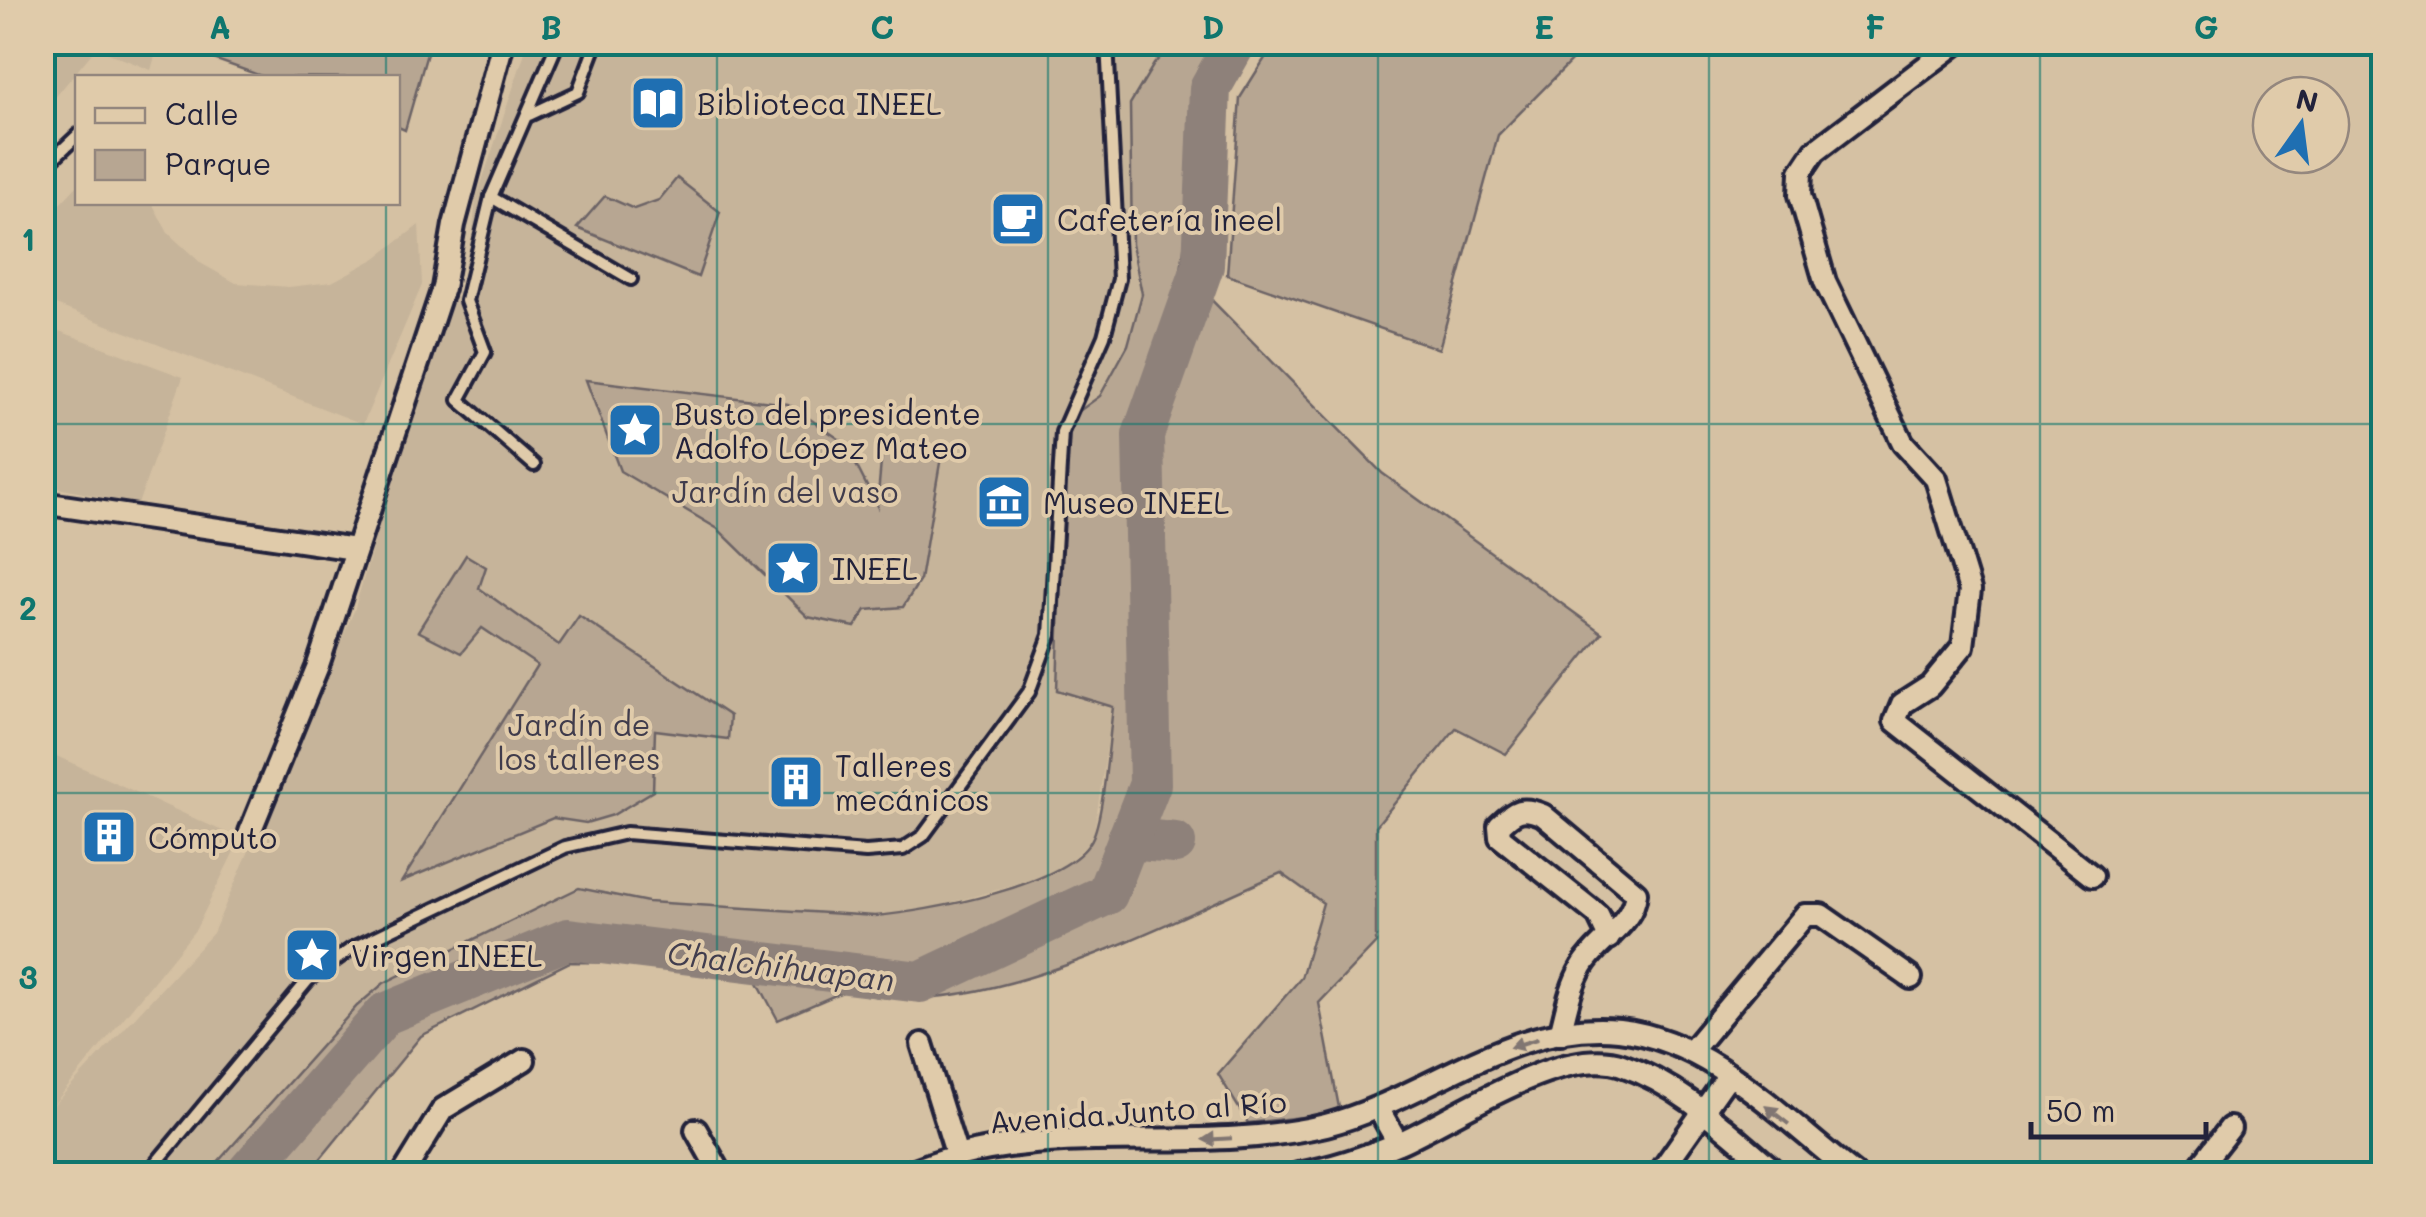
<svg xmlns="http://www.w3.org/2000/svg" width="2426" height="1217" viewBox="0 0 2426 1217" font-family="Mali,sans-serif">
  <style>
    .built { fill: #c6b49a }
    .green { fill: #b7a692; stroke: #6c6466; stroke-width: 2.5 }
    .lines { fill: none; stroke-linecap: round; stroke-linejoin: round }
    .river { stroke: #8e817a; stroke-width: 42 }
    .lane-casing { stroke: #22223b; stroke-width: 18 }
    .street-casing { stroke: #22223b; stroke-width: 28 }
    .lane { stroke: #e0cbaa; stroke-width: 10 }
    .street { stroke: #e0cbaa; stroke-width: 20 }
    .oneway { fill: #817672 }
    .grid { fill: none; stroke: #0f766e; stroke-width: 2.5; stroke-opacity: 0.55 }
    .labels { text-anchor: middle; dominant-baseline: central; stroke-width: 8; stroke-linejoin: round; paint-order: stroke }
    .poi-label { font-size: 30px; fill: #22223b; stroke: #e0cbaa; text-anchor: start }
    .park-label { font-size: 30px; fill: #403c4c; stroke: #e0cbaa }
    .street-label { font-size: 30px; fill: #22223b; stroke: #e0cbaa }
    .water-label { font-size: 32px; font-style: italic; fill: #423e4e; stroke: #e0cbaa }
    .neatline { fill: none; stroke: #0f766e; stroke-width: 4 }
    .grid-label { font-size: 32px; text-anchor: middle; font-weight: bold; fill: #0f766e }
  </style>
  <rect width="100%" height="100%" fill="#d5c1a3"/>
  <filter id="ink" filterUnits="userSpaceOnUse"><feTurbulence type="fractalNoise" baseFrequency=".01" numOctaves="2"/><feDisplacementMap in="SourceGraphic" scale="20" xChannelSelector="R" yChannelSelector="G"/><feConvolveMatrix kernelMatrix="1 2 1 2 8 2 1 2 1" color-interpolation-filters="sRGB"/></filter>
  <g filter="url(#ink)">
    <g class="built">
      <polygon points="43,42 159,42 159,43 151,70 96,48 43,112"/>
      <polygon points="528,43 1174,43 1154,64 1130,104 1132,244 1142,294 1128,345 1100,396 1071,417 1113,707 1093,839 1056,874 913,913 875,916 648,902 578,888 384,983 357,1006 207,1174 43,1174 43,750 240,839 196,929 49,1110 213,933 354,611 435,335 459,293 470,259 476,199"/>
      <polygon points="77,186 78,202 152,203 168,233 202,264 236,283 289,287 332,282 376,258 419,225 422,285 363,424 43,300 43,222"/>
      <polygon points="43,325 183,377 138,504 43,485"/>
    </g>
    <g class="green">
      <polygon points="1275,42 1589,43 1498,135 1439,349 1227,275 1240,98"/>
      <polygon points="212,43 212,42 430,43 405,130 398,127 398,78 264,77 208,57"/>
      <path d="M1174,43h69c-23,32 -43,68 -50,107 -8,39 -4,79 -12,119l201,204 220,160 -96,121 -50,-26 -80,98v117l-57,60 21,110 -92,10 -30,-49 83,-96 22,-75 -42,-30c-118,50 -308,156 -434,117l-69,30 -23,-43 -64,-13 -121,-2 -149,74 -113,138h-101l150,-168 27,-23 195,-95 69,14 227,14c49,-4 197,-30 218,-79 11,-25 16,-99 20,-130l-56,-17 8,-239 6,-34 29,-21 28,-51 14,-51 -10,-50 -2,-140 24,-40z"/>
      <polygon points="677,178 720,212 698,277 577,228 605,196 634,209 659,200"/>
      <polygon points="586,380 788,404 845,443 877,506 883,440 942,451 920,580 903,607 866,610 855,627 808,617 718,529 620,471"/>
      <polygon points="466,555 486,567 479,588 559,645 579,616 730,716 728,739 655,730 653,791 613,815 586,823 553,818 402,881 537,665 482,628 461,653 418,631"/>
    </g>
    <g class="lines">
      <g class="river">
        <polyline points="1128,839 1175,843"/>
        <polyline points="246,1174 385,1014 568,939 920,982 1107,894 1150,784 1143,435 1203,266 1210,88 1236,42"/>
      </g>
      <g class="lane-casing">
        <g id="lane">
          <polyline points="558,42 491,197 631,279"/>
          <polyline points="529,115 578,92 597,42"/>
          <polyline points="42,169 78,135"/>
          <polyline points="491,197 466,301 485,352 459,400 534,465"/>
          <polyline points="147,1174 309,979 351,949 565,847 626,833 866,852 903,849 923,836 1029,692 1050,635 1062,432 1104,336 1119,279 1107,42"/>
        </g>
      </g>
      <g class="street-casing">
        <g id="street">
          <polyline points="1958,42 1815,151 1801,172 1800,195 1825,282 1903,443 1936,479 1970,590 1963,646 1930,686 1902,704 1895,721 2092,876"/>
          <polyline points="42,503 355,549"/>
          <polyline points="250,832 317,668 443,288 454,225 503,42"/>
          <path d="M1560,1034c6,-22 10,-47 22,-67 15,-27 51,-41 54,-74l-93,-78c-21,-9 -28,-5 -44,11l1,11 98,78 11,23"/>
          <polyline points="922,1044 957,1156"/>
          <polyline points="1693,1049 1805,915 1821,915 1911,978"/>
          <polyline points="1378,1108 1398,1143"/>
          <polyline points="696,1130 721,1174"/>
          <polyline points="403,1174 443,1109 524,1060"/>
          <path d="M906,1174c130,-59 284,-16 420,-49 98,-25 187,-106 293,-95 92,10 165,90 235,144"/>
          <path d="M1298,1174c34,-6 70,-18 103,-32 54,-24 161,-98 221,-77 61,21 108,69 156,109"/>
          <polyline points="1659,1174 1728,1076"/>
          <polyline points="2194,1174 2230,1128"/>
        </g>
      </g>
      <use href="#lane" class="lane"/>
      <use href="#street" class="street"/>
    </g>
    <defs><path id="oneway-solid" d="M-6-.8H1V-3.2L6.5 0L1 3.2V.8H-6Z" transform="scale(2.5)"/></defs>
    <g class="oneway">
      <use href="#oneway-solid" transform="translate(1524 1043) rotate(163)"/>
      <use href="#oneway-solid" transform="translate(1777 1115) rotate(-142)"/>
      <use href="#oneway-solid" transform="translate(1217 1139) rotate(177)"/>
    </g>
  </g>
  <path class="grid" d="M386,42v36M717,42v1132M1048,42v1132M1378,42v1132M1709,42v1132M2040,42v1132M386,202v972M42,424h2342M42,793h2342"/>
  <defs>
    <g id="library-square" transform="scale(2.875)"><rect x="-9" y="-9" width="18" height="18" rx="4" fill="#1f6fb2" stroke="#e0cbaa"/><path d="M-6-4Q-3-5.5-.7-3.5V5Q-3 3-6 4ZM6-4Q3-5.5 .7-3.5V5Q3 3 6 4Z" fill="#fff"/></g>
    <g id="cafe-square" transform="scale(2.875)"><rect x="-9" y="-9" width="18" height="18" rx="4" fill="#1f6fb2" stroke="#e0cbaa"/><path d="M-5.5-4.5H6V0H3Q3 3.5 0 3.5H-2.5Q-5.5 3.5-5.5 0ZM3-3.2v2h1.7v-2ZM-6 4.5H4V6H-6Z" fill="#fff"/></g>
    <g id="sight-square" transform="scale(2.875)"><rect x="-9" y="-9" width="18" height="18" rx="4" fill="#1f6fb2" stroke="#e0cbaa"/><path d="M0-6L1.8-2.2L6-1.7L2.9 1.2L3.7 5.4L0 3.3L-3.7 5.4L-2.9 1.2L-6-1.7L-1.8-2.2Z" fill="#fff"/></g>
    <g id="museum-square" transform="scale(2.875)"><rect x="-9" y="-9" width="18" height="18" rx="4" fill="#1f6fb2" stroke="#e0cbaa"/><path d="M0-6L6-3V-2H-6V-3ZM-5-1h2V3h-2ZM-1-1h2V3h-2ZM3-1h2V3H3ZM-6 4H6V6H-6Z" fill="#fff"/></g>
    <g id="building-square" transform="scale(2.875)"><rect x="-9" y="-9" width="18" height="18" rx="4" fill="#1f6fb2" stroke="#e0cbaa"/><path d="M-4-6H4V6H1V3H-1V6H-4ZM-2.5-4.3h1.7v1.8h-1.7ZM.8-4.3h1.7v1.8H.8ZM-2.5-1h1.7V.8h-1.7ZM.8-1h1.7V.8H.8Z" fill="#fff"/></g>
  </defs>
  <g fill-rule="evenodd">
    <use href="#library-square" x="658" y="103"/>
    <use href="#cafe-square" x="1018" y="219"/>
    <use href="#sight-square" x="635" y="430"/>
    <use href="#museum-square" x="1004" y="502"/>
    <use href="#sight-square" x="793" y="568"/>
    <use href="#building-square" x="796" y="782"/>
    <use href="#building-square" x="109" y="837"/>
    <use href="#sight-square" x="312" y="955"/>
  </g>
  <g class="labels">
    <g class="poi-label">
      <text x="697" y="103">Biblioteca INEEL</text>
      <text x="1057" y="219">Cafetería ineel</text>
      <text x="674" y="413">Busto del presidente<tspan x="674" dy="34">Adolfo López Mateo</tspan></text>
      <text x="1043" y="502">Museo INEEL</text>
      <text x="832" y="568">INEEL</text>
      <text x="835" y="765">Talleres<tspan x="835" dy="34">mecánicos</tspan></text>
      <text x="148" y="837">Cómputo</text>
      <text x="351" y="955">Virgen INEEL</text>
    </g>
    <g class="park-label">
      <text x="785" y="491">Jardín del vaso</text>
      <text x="579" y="724">Jardín de<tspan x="579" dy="34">los talleres</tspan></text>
    </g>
    <g class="street-label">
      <text transform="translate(1138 1111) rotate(-4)">Avenida Junto al Río</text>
    </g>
    <g class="water-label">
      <text transform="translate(781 965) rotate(7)">Chalchihuapan</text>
    </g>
  </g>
  <rect width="2426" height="1217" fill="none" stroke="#e0cbaa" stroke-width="110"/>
  <rect x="75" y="75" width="325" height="130" fill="#e0cbaa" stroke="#94877e" stroke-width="2.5"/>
  <rect x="95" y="108" width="50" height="15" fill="#e0cbaa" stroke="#94877e" stroke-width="2.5"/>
  <text x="165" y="125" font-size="30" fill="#22223b">Calle</text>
  <rect x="95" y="150" width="50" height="30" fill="#b7a692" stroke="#94877e" stroke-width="2.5"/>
  <text x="165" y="175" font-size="30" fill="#22223b">Parque</text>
  <g transform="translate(2301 125) rotate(14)"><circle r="48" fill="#e0cbaa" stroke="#94877e" stroke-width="2.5"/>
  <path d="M0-8L18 38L0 25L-18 38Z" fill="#1f6fb2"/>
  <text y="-15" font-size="28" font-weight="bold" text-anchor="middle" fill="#22223b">N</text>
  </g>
  <path d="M2031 1122v15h175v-15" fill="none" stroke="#22223b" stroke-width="5"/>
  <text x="2046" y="1122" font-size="30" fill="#22223b" stroke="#e0cbaa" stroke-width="8" paint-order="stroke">50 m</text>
  <rect x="55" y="55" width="2316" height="1107" class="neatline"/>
  <g class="grid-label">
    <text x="220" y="39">A</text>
    <text x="551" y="39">B</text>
    <text x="882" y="39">C</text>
    <text x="1213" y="39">D</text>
    <text x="1544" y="39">E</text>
    <text x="1875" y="39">F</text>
    <text x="2206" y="39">G</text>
    <text x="28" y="251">1</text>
    <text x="28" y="620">2</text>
    <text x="28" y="989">3</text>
  </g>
</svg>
